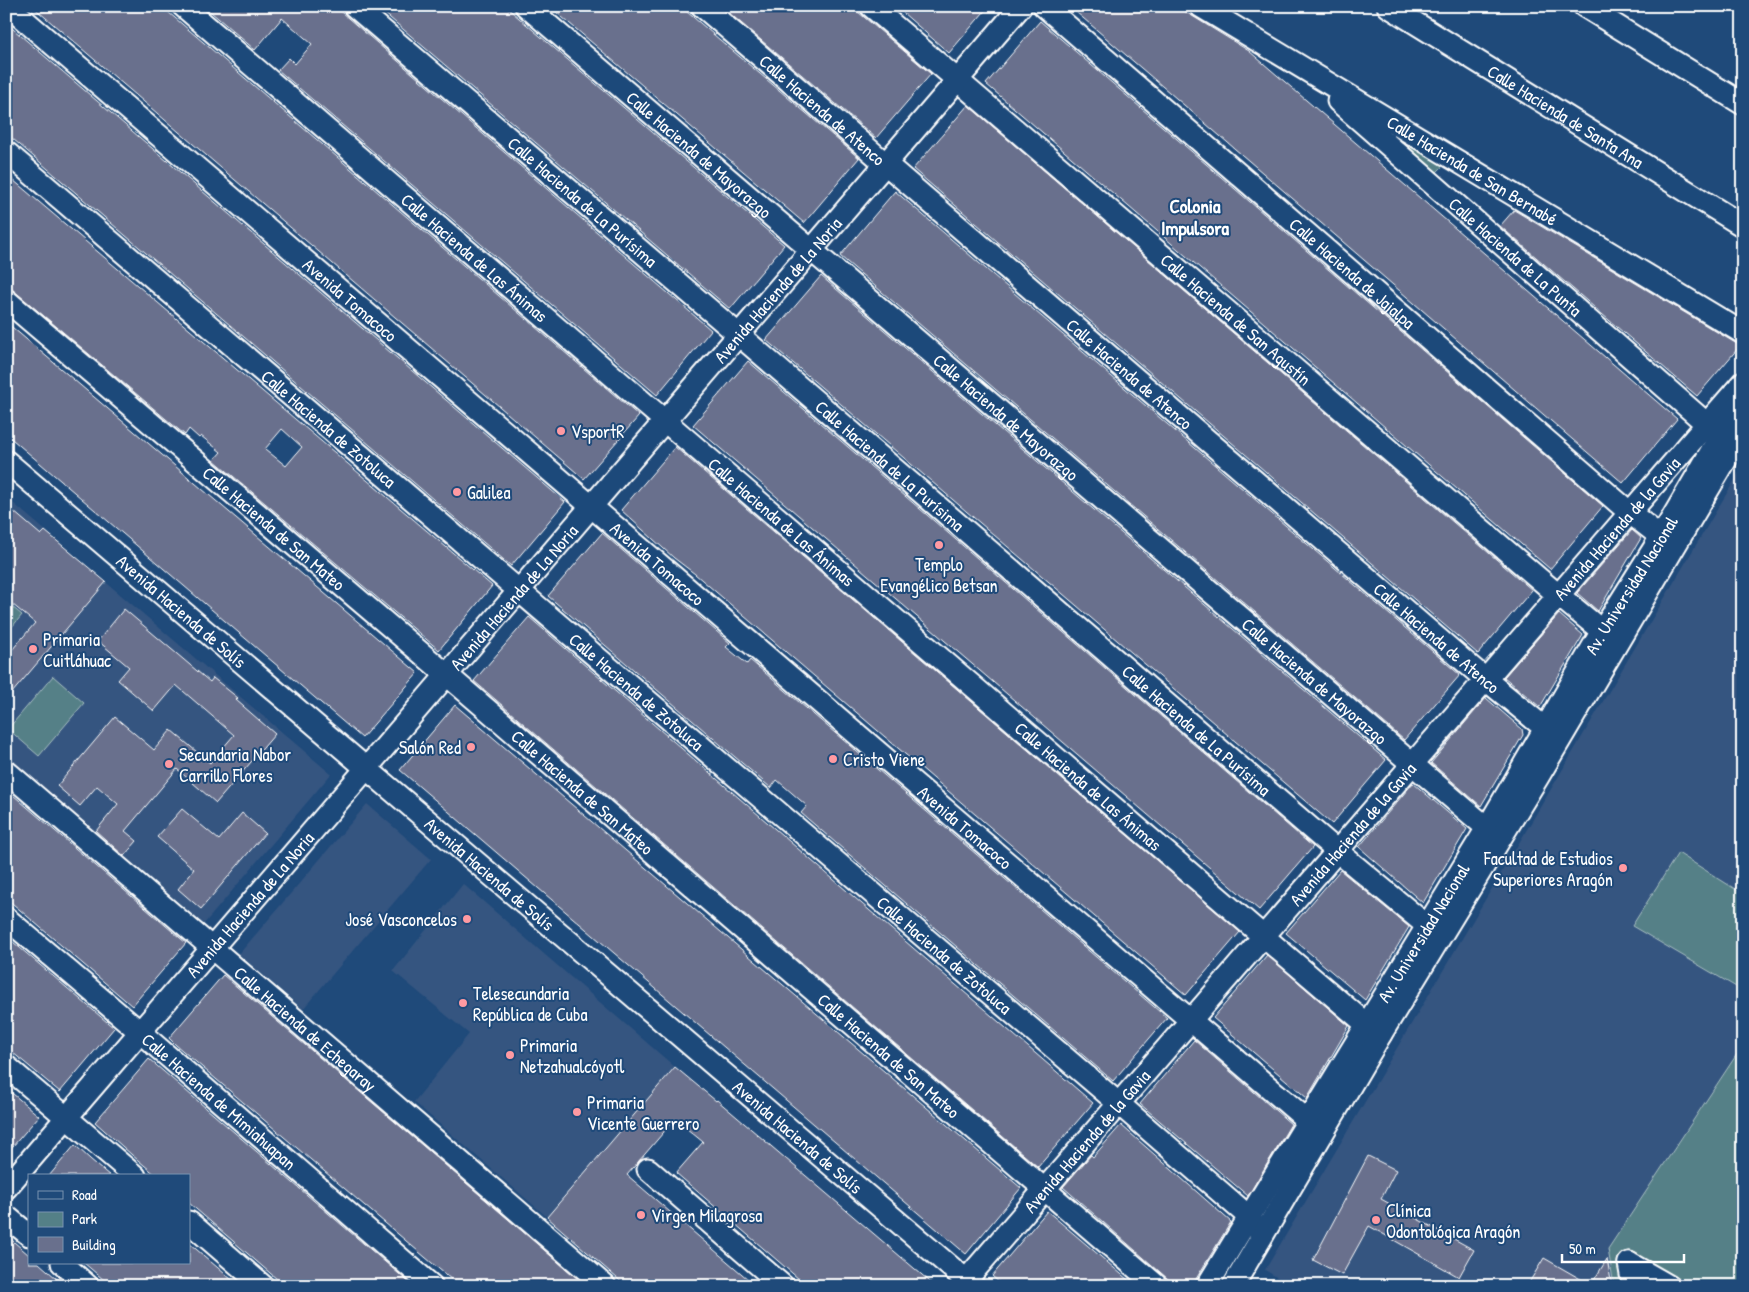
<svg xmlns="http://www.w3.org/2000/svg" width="1749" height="1292" viewBox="0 0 1749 1292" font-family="'Patrick Hand',sans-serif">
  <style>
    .built { fill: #355580 }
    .green { fill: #548087; stroke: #aac0c3 }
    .building { fill: #69708d; stroke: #fff; fill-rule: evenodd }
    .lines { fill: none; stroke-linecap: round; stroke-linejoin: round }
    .minor-casing { stroke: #fff; stroke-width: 25 }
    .minor { stroke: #1f4a7a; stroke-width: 21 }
    .poi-dot { fill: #ff9aa2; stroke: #1f4a7a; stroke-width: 2 }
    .labels { text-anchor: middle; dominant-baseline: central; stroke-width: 4; stroke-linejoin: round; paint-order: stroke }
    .street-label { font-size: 18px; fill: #fff; stroke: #1f4a7a }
    .poi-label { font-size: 18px; fill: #fff; stroke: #1f4a7a; text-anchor: start }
    .neighbourhood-label { font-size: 19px; font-weight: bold; fill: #fff; stroke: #1f4a7a }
  </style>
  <rect width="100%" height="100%" fill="#1f4a7a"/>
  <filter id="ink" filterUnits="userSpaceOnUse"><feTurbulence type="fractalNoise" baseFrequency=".02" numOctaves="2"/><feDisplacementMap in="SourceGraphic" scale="10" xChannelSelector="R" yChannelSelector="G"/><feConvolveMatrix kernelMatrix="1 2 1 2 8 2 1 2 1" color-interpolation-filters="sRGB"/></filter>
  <g filter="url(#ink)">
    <g class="built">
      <polygon points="1743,466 1743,1286 1291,1286 1265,1270"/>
      <polygon points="6,497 331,774 204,924 6,755"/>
      <polygon points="367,804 431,859 303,1009 239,954"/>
      <polygon points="463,884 675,1067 547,1217 414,1102 469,1034 393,971"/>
    </g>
    <g class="green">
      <polygon points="1382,127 1445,164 1435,174"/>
      <polygon points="6,602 22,615 6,634"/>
      <polygon points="53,676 84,703 39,756 8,729"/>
      <polygon points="1678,853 1743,894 1743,991 1632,926"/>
      <polygon points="1743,1045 1743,1286 1614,1286 1608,1249"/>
    </g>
    <g class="building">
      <polygon points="32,6 161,6 639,416 584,479"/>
      <polygon points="204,6 334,6 711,330 657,395 278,70 289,58 295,64 312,44 282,18 255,50"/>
      <polygon points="376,6 505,6 784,245 730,309"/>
      <polygon points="549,6 680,6 859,158 804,223"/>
      <polygon points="721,6 851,6 931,74 876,138"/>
      <polygon points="895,6 989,6 949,53"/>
      <polygon points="1069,6 1176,6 1249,51 1677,419 1623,483"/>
      <polygon points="1040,21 1603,506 1550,569 986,84"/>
      <polygon points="6,23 565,502 511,566 6,133"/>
      <polygon points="968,105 1532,590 1478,654 913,169"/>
      <path d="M6,174l486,412 -53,64 -225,-190 7,-8 -20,-16 -2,2 -10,-9 -4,6 -179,-151zM282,429l20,18 -16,19 -21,-17z"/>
      <polygon points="895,191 1460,675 1404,740 840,256"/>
      <polygon points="1514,210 1737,344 1740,346 1697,396 1500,226"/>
      <polygon points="821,276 1386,760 1332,824 766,340"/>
      <polygon points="6,322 418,673 362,738 6,434"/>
      <polygon points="748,361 1313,847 1259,910 693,425"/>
      <polygon points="675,447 1240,932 1186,995 695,574 674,558 621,510"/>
      <polygon points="6,505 41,535 45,531 106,582 6,700 6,657 35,623 6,599"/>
      <polygon points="1632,530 1641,538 1598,611 1577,593"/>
      <polygon points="602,533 730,643 726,647 747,664 750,660 1167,1018 1113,1081 801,813 807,806 777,780 771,788 548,596"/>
      <polygon points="124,609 210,682 213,678 238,698 236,700 275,734 216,803 177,769 125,831 137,841 124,856 96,831 118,804 97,786 80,806 57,786 115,717 154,750 171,730 210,763 234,735 176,685 154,711 118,680 129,667 98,641"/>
      <polygon points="1559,614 1583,635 1540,707 1504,677"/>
      <polygon points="529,617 1093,1103 1038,1167 474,681"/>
      <polygon points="1486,698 1522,729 1523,735 1481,806 1431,763"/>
      <polygon points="455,705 1021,1188 966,1254 400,770"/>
      <polygon points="1413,783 1467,829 1423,903 1359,847"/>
      <polygon points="6,789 186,943 132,1006 6,898"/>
      <polygon points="182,809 219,840 242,813 265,833 201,909 178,889 194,869 157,837"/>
      <polygon points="1340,870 1409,927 1365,1000 1286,933"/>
      <polygon points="6,936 114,1028 60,1092 6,1047"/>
      <polygon points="1267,955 1349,1026 1307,1098 1213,1018"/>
      <polygon points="223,975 401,1127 586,1286 459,1286 176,1045 169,1038"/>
      <polygon points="1194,1040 1291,1124 1248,1196 1140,1104"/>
      <polygon points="149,1059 328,1213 413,1286 285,1286 189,1203 189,1176 157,1176 132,1155 95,1122"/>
      <polygon points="675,1067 716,1101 717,1100 935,1286 807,1286 676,1173 703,1142 675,1119 627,1175 756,1286 626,1286 547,1217"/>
      <polygon points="6,1088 39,1116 6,1154"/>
      <polygon points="1121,1125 1231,1222 1196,1279 1194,1286 1176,1286 1063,1187 1091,1155 1093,1157"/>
      <polygon points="75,1145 90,1159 110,1176 49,1176"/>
      <polygon points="1368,1156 1396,1170 1381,1199 1474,1250 1459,1277 1369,1226 1342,1275 1313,1260"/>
      <polygon points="1047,1211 1107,1262 1135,1286 1003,1286 992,1276"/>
      <polygon points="6,1235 29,1255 29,1263 39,1263 65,1286 6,1286"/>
      <polygon points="189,1243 239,1286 111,1286 84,1263 189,1263"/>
      <polygon points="1544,1258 1591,1285 1607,1259 1612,1286 1527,1286"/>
    </g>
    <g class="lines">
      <g class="minor-casing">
        <g id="minor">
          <path id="s1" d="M8,6l1300,1115"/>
          <path id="s2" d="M183,6l1080,930 103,88 15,10"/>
          <path id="s3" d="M354,6l385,329 598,516 89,74"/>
          <path id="s4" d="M526,6l961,822"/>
          <path id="s5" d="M702,6l783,673 61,50 14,10"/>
          <path id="s6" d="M871,6l687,589 44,36"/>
          <path id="s7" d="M1044,6l585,506 32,25"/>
          <path id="s8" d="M1200,6l543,327"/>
          <path id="s9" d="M1388,6l355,220"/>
          <polyline points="1584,6 1743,104"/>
          <path id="s10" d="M1338,101l378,331"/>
          <path id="s11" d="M6,152l1112,951 130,113 14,20"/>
          <path id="s12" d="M6,300l441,375 710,611"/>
          <path id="s13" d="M6,461l967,825"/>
          <path id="s14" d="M6,771l599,515"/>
          <path id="s15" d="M6,918l134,114 292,254"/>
          <polyline points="6,1066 135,1176"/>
          <polyline points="648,1169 783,1286"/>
          <path id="s16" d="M6,1188l1015,-1182"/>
          <polyline points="6,1216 29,1235"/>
          <polyline points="189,1222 263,1286"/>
          <polyline points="62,1263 88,1286"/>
          <polyline points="1629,1263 1669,1286"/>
          <polyline points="1629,1263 1633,1286"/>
          <path id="s17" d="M961,1286l782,-904"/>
          <path id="s18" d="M1207,1286l280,-458 115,-197 59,-94 82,-140"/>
          <polyline points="1233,1286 1381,1034 1538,777 1743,431"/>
        </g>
      </g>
      <use href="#minor" class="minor"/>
    </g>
  </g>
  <g class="poi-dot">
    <circle cx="561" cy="431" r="5"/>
    <circle cx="457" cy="492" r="5"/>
    <circle cx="939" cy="545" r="5"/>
    <circle cx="33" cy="649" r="5"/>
    <circle cx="471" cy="747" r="5"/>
    <circle cx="833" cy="759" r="5"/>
    <circle cx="169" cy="764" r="5"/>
    <circle cx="1623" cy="868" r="5"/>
    <circle cx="467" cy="919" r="5"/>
    <circle cx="463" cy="1003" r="5"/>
    <circle cx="510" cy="1055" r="5"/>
    <circle cx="577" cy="1112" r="5"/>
    <circle cx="641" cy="1215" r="5"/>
    <circle cx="1376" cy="1220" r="5"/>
  </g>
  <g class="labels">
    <g class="street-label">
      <text stroke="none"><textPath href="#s5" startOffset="159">Calle Hacienda de Atenco</textPath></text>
      <text stroke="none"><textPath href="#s9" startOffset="209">Calle Hacienda de Santa Ana</textPath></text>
      <text stroke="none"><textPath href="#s4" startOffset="228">Calle Hacienda de Mayorazgo</textPath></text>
      <text stroke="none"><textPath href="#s8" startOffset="318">Calle Hacienda de San Bernabé</textPath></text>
      <text stroke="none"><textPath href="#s3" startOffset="301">Calle Hacienda de La Purísima</textPath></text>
      <text stroke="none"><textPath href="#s10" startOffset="236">Calle Hacienda de La Punta</textPath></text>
      <text stroke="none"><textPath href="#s2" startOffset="385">Calle Hacienda de Las Ánimas</textPath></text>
      <text stroke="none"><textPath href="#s7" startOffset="408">Calle Hacienda de Jajalpa</textPath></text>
      <text stroke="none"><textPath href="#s16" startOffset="1184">Avenida Hacienda de La Noria</textPath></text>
      <text stroke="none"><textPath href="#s1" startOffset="451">Avenida Tomacoco</textPath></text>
      <text stroke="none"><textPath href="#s6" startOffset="481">Calle Hacienda de San Agustín</textPath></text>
      <text stroke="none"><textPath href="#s5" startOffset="564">Calle Hacienda de Atenco</textPath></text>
      <text stroke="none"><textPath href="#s4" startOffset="632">Calle Hacienda de Mayorazgo</textPath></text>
      <text stroke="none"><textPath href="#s11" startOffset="425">Calle Hacienda de Zotoluca</textPath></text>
      <text stroke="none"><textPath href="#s3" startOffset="706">Calle Hacienda de La Purísima</textPath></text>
      <text stroke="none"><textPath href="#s2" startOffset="790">Calle Hacienda de Las Ánimas</textPath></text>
      <text stroke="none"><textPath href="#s17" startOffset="1002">Avenida Hacienda de la Gavia</textPath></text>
      <text stroke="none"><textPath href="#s12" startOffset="352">Calle Hacienda de San Mateo</textPath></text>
      <text stroke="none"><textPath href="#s1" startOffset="856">Avenida Tomacoco</textPath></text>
      <text stroke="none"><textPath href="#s18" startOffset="819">Av. Universidad Nacional</textPath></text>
      <text stroke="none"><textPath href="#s16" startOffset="779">Avenida Hacienda de La Noria</textPath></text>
      <text stroke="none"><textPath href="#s13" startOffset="231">Avenida Hacienda de Solís</textPath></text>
      <text stroke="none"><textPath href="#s5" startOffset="969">Calle Hacienda de Atenco</textPath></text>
      <text stroke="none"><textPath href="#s4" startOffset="1038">Calle Hacienda de Mayorazgo</textPath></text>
      <text stroke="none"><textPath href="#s11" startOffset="830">Calle Hacienda de Zotoluca</textPath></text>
      <text stroke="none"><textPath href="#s3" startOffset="1111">Calle Hacienda de La Purísima</textPath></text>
      <text stroke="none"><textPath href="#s2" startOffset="1195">Calle Hacienda de Las Ánimas</textPath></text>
      <text stroke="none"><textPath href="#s12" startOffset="758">Calle Hacienda de San Mateo</textPath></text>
      <text stroke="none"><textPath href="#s1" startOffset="1261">Avenida Tomacoco</textPath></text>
      <text stroke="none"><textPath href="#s17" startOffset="598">Avenida Hacienda de la Gavia</textPath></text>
      <text stroke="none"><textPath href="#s13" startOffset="636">Avenida Hacienda de Solís</textPath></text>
      <text stroke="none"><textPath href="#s16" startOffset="374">Avenida Hacienda de La Noria</textPath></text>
      <text stroke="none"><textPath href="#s18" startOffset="414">Av. Universidad Nacional</textPath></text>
      <text stroke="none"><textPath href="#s11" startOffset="1235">Calle Hacienda de Zotoluca</textPath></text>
      <text stroke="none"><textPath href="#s14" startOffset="395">Calle Hacienda de Echegaray</textPath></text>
      <text stroke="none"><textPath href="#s12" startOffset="1162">Calle Hacienda de San Mateo</textPath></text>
      <text stroke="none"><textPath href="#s15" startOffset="281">Calle Hacienda de Mimiahuapan</textPath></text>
      <text stroke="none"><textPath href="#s13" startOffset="1041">Avenida Hacienda de Solís</textPath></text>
      <text stroke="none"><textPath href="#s17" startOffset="192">Avenida Hacienda de la Gavia</textPath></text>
    </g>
    <g class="poi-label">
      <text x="571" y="431">VsportR</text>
      <text x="467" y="492">Galilea</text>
      <text x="939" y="564" text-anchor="middle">Templo<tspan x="939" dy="21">Evangélico Betsan</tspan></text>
      <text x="43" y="639">Primaria<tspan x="43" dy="21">Cuitláhuac</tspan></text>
      <text x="461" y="747" text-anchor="end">Salón Red</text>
      <text x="179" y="754">Secundaria Nabor<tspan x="179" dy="21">Carrillo Flores</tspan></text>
      <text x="843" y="759">Cristo Viene</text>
      <text x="1613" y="858" text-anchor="end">Facultad de Estudios<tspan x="1613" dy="21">Superiores Aragón</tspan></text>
      <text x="457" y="919" text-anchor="end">José Vasconcelos</text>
      <text x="473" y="993">Telesecundaria<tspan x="473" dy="21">República de Cuba</tspan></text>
      <text x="520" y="1045">Primaria<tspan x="520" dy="21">Netzahualcóyotl</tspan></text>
      <text x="587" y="1102">Primaria<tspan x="587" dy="21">Vicente Guerrero</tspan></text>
      <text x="1386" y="1210">Clínica<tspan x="1386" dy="21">Odontológica Aragón</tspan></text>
      <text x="651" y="1215">Virgen Milagrosa</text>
    </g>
    <g class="neighbourhood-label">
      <text x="1195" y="206">Colonia<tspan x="1195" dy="22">Impulsora</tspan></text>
    </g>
  </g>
  <rect width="1749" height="1292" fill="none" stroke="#1f4a7a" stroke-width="25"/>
  <rect x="12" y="12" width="1724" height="1267" fill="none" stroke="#fff" stroke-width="2" filter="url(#ink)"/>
  <rect x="28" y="1174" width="162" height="90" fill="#1f4a7a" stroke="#7992af"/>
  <rect x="38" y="1191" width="25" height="8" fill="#1f4a7a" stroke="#7992af"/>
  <text x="72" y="1200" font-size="15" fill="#ffffff">Road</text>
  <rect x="38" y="1212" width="25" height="15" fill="#548087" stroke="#7992af"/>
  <text x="72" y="1224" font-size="15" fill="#ffffff">Park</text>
  <rect x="38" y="1237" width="25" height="15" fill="#69708d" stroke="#7992af"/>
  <text x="72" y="1250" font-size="15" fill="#ffffff">Building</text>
  <path d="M1562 1254v8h122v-8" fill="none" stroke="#ffffff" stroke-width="2.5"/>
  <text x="1569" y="1254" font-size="15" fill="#ffffff" stroke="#1f4a7a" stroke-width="4" paint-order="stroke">50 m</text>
</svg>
